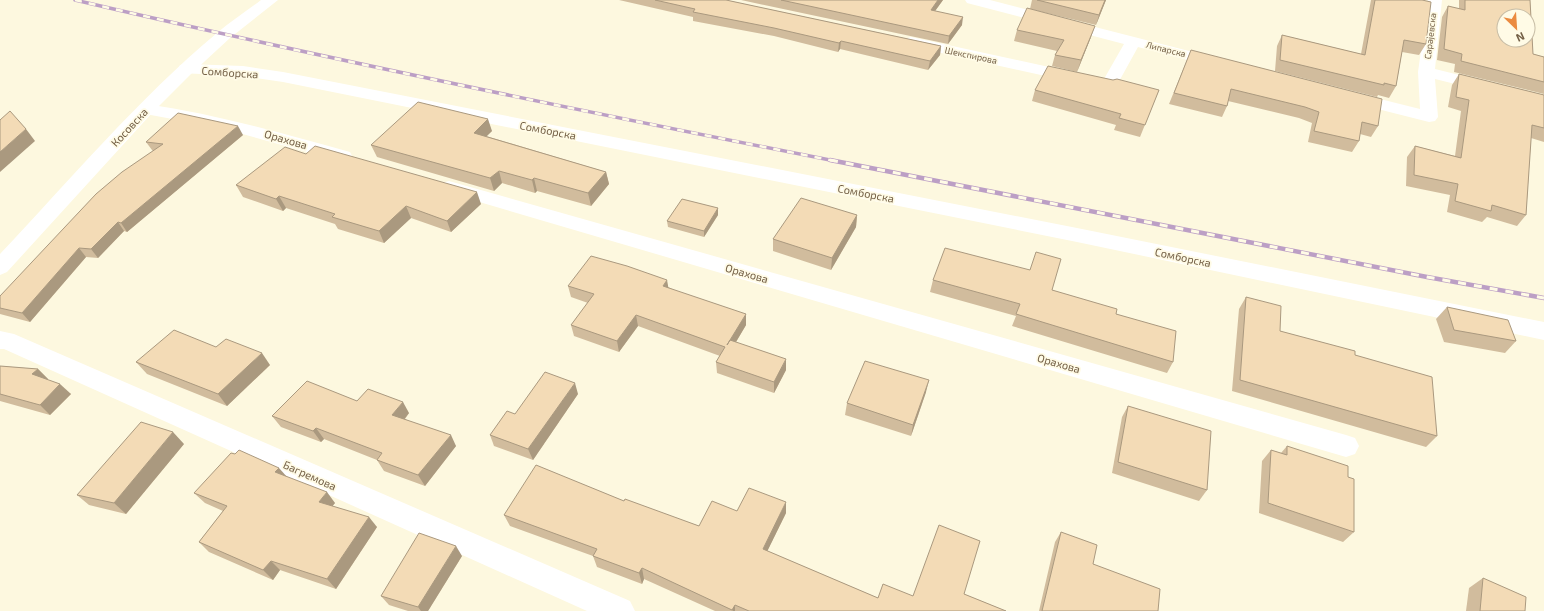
<svg xmlns="http://www.w3.org/2000/svg" width="1544" height="611" viewBox="0 0 1544 611" font-family="'Exo 2',sans-serif">
  <style>
    .lines { fill: none; stroke-linecap: round; stroke-linejoin: round }
    .minor { fill: #fff; fill-rule: evenodd }
    .tertiary { fill: #fff; fill-rule: evenodd }
    .rail-far1-casing { stroke: #bc9fc5; stroke-width: 3.5 }
    .rail-casing { stroke: #bc9fc5; stroke-width: 4.5 }
    .rail-far1 { stroke: #fffbe6; stroke-width: 2.5; stroke-dasharray: 7; stroke-linecap: butt }
    .rail { stroke: #fffbe6; stroke-width: 3; stroke-dasharray: 8; stroke-linecap: butt }
    .wall { fill: #d1bc9d }
    .shaded-wall { fill: #aa997f }
    .building { fill: #f3dbb6; stroke: #aa997f; fill-rule: evenodd }
    .labels { text-anchor: middle; dominant-baseline: central; stroke-width: 3.5; stroke-linejoin: round; paint-order: stroke }
    .far-street-label { font-size: 9px; fill: #746046; stroke: #fffbe6 }
    .street-label { font-size: 11px; fill: #746046; stroke: #fffbe6 }
  </style>
  <rect width="100%" height="100%" fill="#fdf8df"/>
  <g class="lines">
    <g class="minor">
      <polygon points="965,0 990,0 1224,60 1226,63 1224,66 1218,68 1138,47 1117,85 1115,89 1109,90 905,45 903,42 905,39 911,37 1104,79 1124,44 967,3"/>
      <polygon points="1428,0 1442,0 1435,69 1544,96 1544,106 1435,79 1438,117 1435,121 1429,122 1346,101 1343,97 1346,93 1352,92 1420,109 1418,72"/>
      <polygon points="186,64 243,66 283,72 1077,228 1544,322 1544,340 1077,242 283,82 243,76 180,73 178,69 180,65"/>
      <path d="M146,104c69,10 136,29 204,48l2,4 -2,4 -7,2 -122,-34 -81,-15 -3,-4 3,-4z"/>
      <polygon points="449,181 1346,435 1355,438 1359,446 1355,454 1346,457 442,191 439,187 442,183"/>
      <polygon points="0,331 14,334 630,601 635,611 587,611 4,349 0,349"/>
    </g>
    <path class="tertiary" d="M261,0h17l-48,38 -38,35 -40,40 -145,159 -7,3v-21c71,-75 138,-155 217,-221 14,-12 30,-22 44,-33z"/>
    <g class="rail-far1-casing">
      <path id="rail-far1" d="M75,0c252,59 506,111 760,161"/>
    </g>
    <g class="rail-casing">
      <polyline id="rail" points="830,160 1427,277 1544,298"/>
    </g>
    <use href="#rail-far1" class="rail-far1"/>
    <use href="#rail" class="rail"/>
  </g>
  <g class="wall">
    <polygon points="619,0 726,0 941,46 940,55 928,70 840,49 838,52 774,36 693,21 693,17"/>
    <polygon points="741,0 943,0 935,11 962,25 948,44"/>
    <polygon points="1032,0 1106,0 1096,25 1030,9"/>
    <polygon points="1371,0 1422,0 1426,44 1419,55 1402,52 1396,86 1389,98 1378,95 1377,97 1275,71 1277,46 1282,35 1361,54"/>
    <polygon points="1459,0 1530,0 1533,54 1544,57 1544,94 1454,72 1455,64 1437,60 1442,17 1448,6 1459,9"/>
    <polygon points="1017,30 1091,37 1077,72 1052,66 1055,55 1057,51 1014,41"/>
    <polygon points="1191,50 1378,126 1371,137 1360,134 1359,141 1352,152 1308,142 1312,123 1299,118 1228,101 1227,106 1222,117 1169,104"/>
    <polygon points="1459,74 1544,95 1544,142 1531,138 1526,215 1517,226 1487,217 1482,222 1447,212 1450,195 1406,186 1407,157 1415,146 1455,156 1461,111 1448,107 1452,85"/>
    <polygon points="1035,90 1159,90 1140,137 1114,130 1116,125 1032,101"/>
    <polygon points="492,131 486,136 606,172 609,184 591,206 537,191 535,193 502,183 494,191 377,157 371,145"/>
    <polygon points="243,135 127,232 124,231 98,258 86,257 30,322 0,314 0,296 153,151 152,150 146,142"/>
    <polygon points="236,185 481,204 451,232 411,218 384,243 338,229 335,224 286,208 283,211 243,197"/>
    <polygon points="718,215 704,237 668,227 667,221"/>
    <polygon points="857,215 856,227 831,270 773,251 773,239"/>
    <polygon points="933,280 1052,290 1116,314 1173,362 1167,373 1012,326 1016,316 930,292"/>
    <polygon points="568,286 668,287 746,325 736,342 786,370 774,393 717,373 716,362 720,356 638,326 619,352 574,336 571,325 588,303 571,297"/>
    <polygon points="1246,297 1280,331 1355,355 1437,436 1426,447 1232,391 1239,309"/>
    <polygon points="1447,307 1516,341 1505,353 1444,342 1436,319"/>
    <polygon points="216,347 270,365 227,406 147,374 136,362"/>
    <polygon points="0,366 38,369 48,379 48,380 71,394 50,415 0,401"/>
    <polygon points="926,392 911,436 845,415 847,403"/>
    <polygon points="578,394 533,460 494,446 490,435 515,414"/>
    <polygon points="357,401 409,413 405,419 456,446 425,486 384,471 377,460 324,439 321,442 281,427 272,416"/>
    <polygon points="1128,406 1207,490 1199,501 1112,473 1122,417"/>
    <polygon points="184,444 126,514 89,505 77,495"/>
    <polygon points="1287,446 1348,477 1354,532 1343,542 1259,513 1262,461 1271,450 1281,453"/>
    <polygon points="287,477 335,503 332,506 377,527 336,589 280,570 273,580 209,552 199,542 223,511 205,503 194,493"/>
    <polygon points="624,501 699,526 737,511 786,513 767,551 878,598 964,594 1006,611 715,611 644,579 642,584 597,567 593,556 510,526 504,515"/>
    <polygon points="1061,532 1093,564 1158,611 1039,611 1055,542"/>
    <polygon points="462,556 428,611 408,611 389,605 381,596"/>
    <polygon points="1483,578 1525,611 1466,611 1469,588"/>
  </g>
  <g class="shaded-wall">
    <polygon points="938,0 943,0 930,18 931,10"/>
    <polygon points="1105,0 1106,0 1096,25 1099,15"/>
    <polygon points="963,17 962,25 948,44 949,36"/>
    <polygon points="1095,26 1091,37 1077,72 1081,60"/>
    <polygon points="841,41 840,49 838,52 839,43"/>
    <polygon points="941,46 940,55 928,70 930,61"/>
    <polygon points="488,119 492,131 478,145 474,133"/>
    <polygon points="238,126 243,135 127,232 121,223"/>
    <polygon points="26,129 35,141 0,172 0,152"/>
    <polygon points="499,171 502,183 494,191 490,178"/>
    <polygon points="606,172 609,184 591,206 588,193"/>
    <polygon points="534,178 537,191 535,193 532,180"/>
    <polygon points="477,192 481,204 451,232 447,221"/>
    <polygon points="279,196 286,208 283,211 276,199"/>
    <polygon points="406,206 411,218 384,243 379,231"/>
    <polygon points="718,208 718,215 704,237 704,231"/>
    <polygon points="857,215 856,227 831,270 832,258"/>
    <polygon points="118,222 124,231 98,258 91,249"/>
    <polygon points="79,248 86,257 30,322 22,313"/>
    <polygon points="667,280 669,291 663,286"/>
    <polygon points="746,314 746,325 727,357 727,345"/>
    <polygon points="636,315 638,326 619,352 617,341"/>
    <polygon points="262,353 270,365 227,406 218,394"/>
    <polygon points="786,359 786,370 774,393 774,382"/>
    <polygon points="38,369 48,379 42,384 32,374"/>
    <polygon points="929,380 926,392 911,436 913,425"/>
    <polygon points="575,383 578,394 533,460 528,449"/>
    <polygon points="60,384 71,394 50,415 40,405"/>
    <polygon points="403,402 409,413 399,426 392,415"/>
    <polygon points="316,428 324,439 321,442 313,431"/>
    <polygon points="173,432 184,444 126,514 114,503"/>
    <polygon points="451,435 456,446 425,486 418,475"/>
    <polygon points="279,468 288,478 275,472"/>
    <polygon points="327,492 335,503 327,513 319,502"/>
    <polygon points="786,502 786,513 763,560 763,549"/>
    <polygon points="369,517 377,527 336,589 327,579"/>
    <polygon points="456,546 462,556 428,611 421,611 418,607"/>
    <polygon points="271,561 280,570 273,580 263,570"/>
    <polygon points="642,568 644,579 642,584 639,573"/>
    <polygon points="735,605 735,611 733,611 732,610"/>
  </g>
  <g class="building">
    <polygon points="655,0 726,0 941,46 930,61 841,41 839,43 774,28 693,12 695,9"/>
    <polygon points="781,0 938,0 931,10 963,17 949,36"/>
    <polygon points="1037,0 1105,0 1099,15"/>
    <polygon points="1375,0 1422,0 1431,2 1426,44 1404,40 1396,86 1384,83 1384,85 1280,60 1282,35 1365,55"/>
    <path d="M1465,0h65l3,54 11,3v25l-83,-21 1,-7 -18,-5 4,-43 17,4zM1504,16h24v24h-24z"/>
    <polygon points="1027,8 1095,26 1081,60 1055,55 1064,40 1017,30"/>
    <polygon points="1191,50 1382,99 1378,126 1362,122 1359,141 1314,131 1319,112 1305,107 1231,89 1227,106 1174,93"/>
    <polygon points="1048,66 1113,80 1117,79 1159,90 1145,125 1119,118 1121,114 1035,90"/>
    <polygon points="1459,74 1544,95 1544,128 1532,125 1526,215 1492,205 1491,211 1455,201 1458,184 1414,175 1415,146 1461,158 1469,100 1456,97"/>
    <polygon points="418,102 488,119 474,133 606,172 588,193 534,178 532,180 499,171 490,178 371,145"/>
    <polygon points="10,111 26,129 0,152 0,120"/>
    <polygon points="178,113 238,126 121,223 118,222 91,249 79,248 22,313 0,308 0,296 96,194 122,172 163,144 146,142"/>
    <polygon points="315,146 477,192 447,221 406,206 379,231 332,217 335,214 279,196 276,199 236,185 285,147 306,154"/>
    <polygon points="801,198 857,215 832,258 773,239"/>
    <polygon points="682,199 718,208 704,231 667,221"/>
    <polygon points="945,248 1030,270 1036,252 1061,259 1052,290 1117,309 1116,314 1176,331 1173,362 1016,314 1020,304 933,280"/>
    <polygon points="591,256 627,266 667,280 663,286 746,314 727,345 730,340 786,359 774,382 716,362 725,347 636,315 617,341 571,325 594,294 568,286"/>
    <polygon points="1246,297 1281,306 1280,331 1355,351 1355,355 1432,377 1437,436 1240,380"/>
    <polygon points="1447,307 1508,320 1516,341 1454,330"/>
    <polygon points="174,330 216,347 226,339 262,353 218,394 136,362"/>
    <polygon points="865,361 929,380 913,425 847,403"/>
    <polygon points="0,366 38,369 32,374 60,384 40,405 0,394"/>
    <polygon points="545,372 575,383 528,449 490,435 507,411 515,414"/>
    <polygon points="307,381 357,401 368,389 403,402 392,415 451,435 418,475 377,460 382,453 316,428 313,431 272,416"/>
    <polygon points="1128,406 1211,431 1207,490 1118,462"/>
    <polygon points="141,422 173,432 114,503 77,495"/>
    <polygon points="1287,446 1348,466 1348,477 1354,479 1354,532 1268,503 1271,450 1287,455"/>
    <polygon points="239,450 279,468 275,472 327,492 319,502 369,517 327,579 271,561 263,570 199,542 227,506 194,493 231,453 235,454"/>
    <polygon points="536,465 624,501 625,499 699,526 712,501 737,511 749,488 786,502 763,549 878,598 883,584 913,596 939,525 980,541 964,594 1006,611 749,611 735,605 732,610 642,568 639,573 593,556 597,549 504,515"/>
    <polygon points="1061,532 1097,545 1093,564 1160,589 1158,611 1042,611"/>
    <polygon points="419,533 456,546 418,607 381,596"/>
    <polygon points="1483,578 1526,597 1525,611 1480,611"/>
  </g>
  <g class="labels">
    <g class="far-street-label">
      <text transform="translate(1430 36) rotate(-83)">Сарајевска</text>
      <text transform="translate(1166 49) rotate(14)">Липарска</text>
      <text transform="translate(971 55) rotate(12)">Шекспирова</text>
    </g>
    <g class="street-label">
      <text transform="translate(230 72) rotate(4)">Сомборска</text>
      <text transform="translate(129 127) rotate(-47)">Косовска</text>
      <text transform="translate(548 130) rotate(11)">Сомборска</text>
      <text transform="translate(286 139) rotate(16)">Орахова</text>
      <text transform="translate(866 193) rotate(11)">Сомборска</text>
      <text transform="translate(1183 257) rotate(12)">Сомборска</text>
      <text transform="translate(747 273) rotate(16)">Орахова</text>
      <text transform="translate(1059 363) rotate(16)">Орахова</text>
      <text transform="translate(310 475) rotate(24)">Багремова</text>
    </g>
  </g>
  <g transform="translate(1516 28) rotate(155)"><circle r="19" fill="#fffbe6" stroke="#c7bda6"/>
  <path d="M0-3L7 15L0 10L-7 15Z" fill="#eb8b40"/>
  <text y="-6" font-size="11" font-weight="bold" text-anchor="middle" fill="#746046">N</text>
  </g>
</svg>
